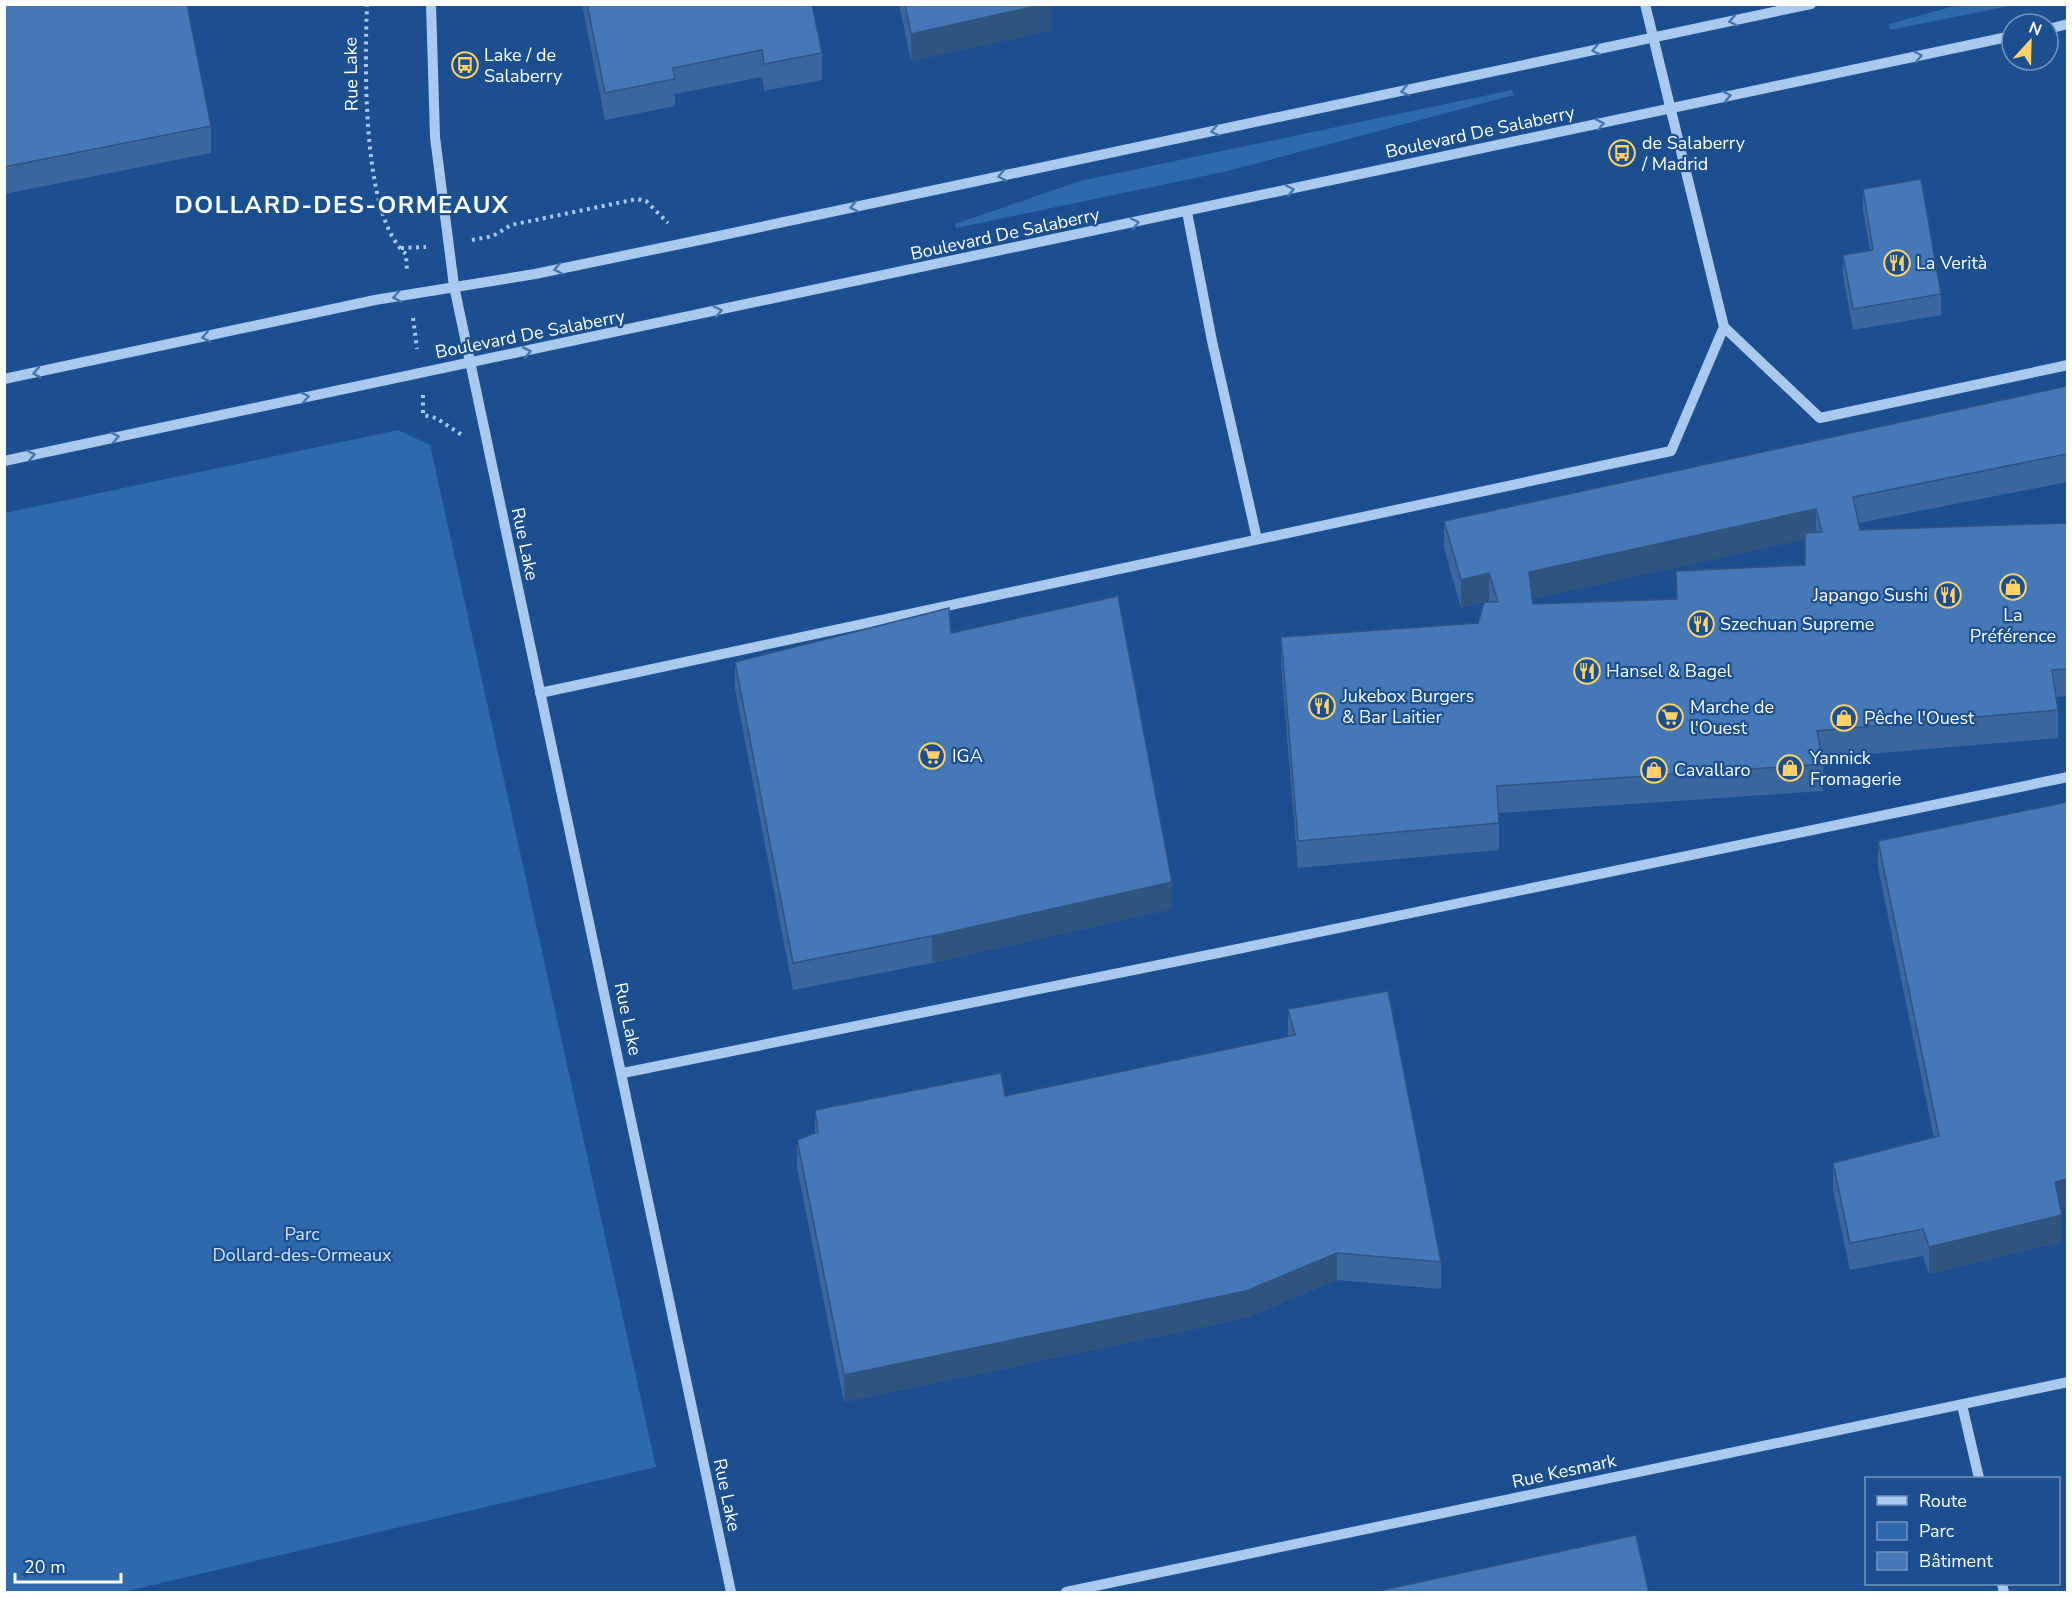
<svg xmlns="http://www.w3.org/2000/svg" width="2072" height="1597" viewBox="0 0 2072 1597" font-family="'Nunito Sans',sans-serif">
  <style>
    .green { fill: #2e69ad }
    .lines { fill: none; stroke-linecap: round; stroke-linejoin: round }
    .path { stroke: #a9c9ee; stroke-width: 4; stroke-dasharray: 3 4.5; stroke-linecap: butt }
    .minor { stroke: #a9c9ee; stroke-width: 10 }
    .wall { fill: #3a679d; fill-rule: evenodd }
    .shaded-wall { fill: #305480 }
    .building { fill: #4478b7; stroke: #305480; stroke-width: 1.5; fill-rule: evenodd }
    .oneway { stroke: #4674ac }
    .labels { text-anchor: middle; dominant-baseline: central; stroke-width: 4.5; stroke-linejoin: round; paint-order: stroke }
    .poi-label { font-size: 18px; fill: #fff; stroke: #1b4f8f; text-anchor: start }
    .street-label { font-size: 18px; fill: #fff; stroke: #1b4f8f }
    .park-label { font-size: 18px; fill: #cfe3fa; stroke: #1b4f8f }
    .district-label { font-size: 24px; font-weight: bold; letter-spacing: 1.5px; fill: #fff; stroke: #1b4f8f }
  </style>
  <rect width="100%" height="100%" fill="#1b4f8f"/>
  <g class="green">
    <polygon points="1958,5 2015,5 1890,30 1889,24"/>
    <polygon points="1512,90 1514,95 1228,171 956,228 955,224 1080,181"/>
    <polygon points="398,430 430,445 656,1467 123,1592 5,1592 5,513"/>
  </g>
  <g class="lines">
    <g class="path">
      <path d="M367,4c-2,58 -6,212 39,250l1,18"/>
      <polyline points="472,240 493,236 511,225 637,199 646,201 668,223"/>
      <polyline points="401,248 426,247"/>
      <polyline points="413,318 417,349"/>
      <polyline points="423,395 423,415 436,418 462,435"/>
    </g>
    <g class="minor">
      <polyline points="431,4 435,137 454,286 731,1592"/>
      <polyline points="1645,4 1724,327"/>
      <polyline points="2048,29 2068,24"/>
      <polyline points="1187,212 1212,341 1257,539"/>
      <polyline points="4,379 375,300 535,274 690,242 1811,4"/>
      <polyline points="4,461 2012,36"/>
      <polyline points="540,693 1671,451 1724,327 1820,418 2068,365"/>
      <polyline points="623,1073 1223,952 2068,777"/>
      <polyline points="1962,1405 1979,1478"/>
      <polyline points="2002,1584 2004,1592"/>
      <polyline points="1066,1592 2068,1382"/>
    </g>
  </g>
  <g class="wall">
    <polygon points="4,4 211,126 211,153 4,194"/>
    <polygon points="582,4 812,4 822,53 822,80 764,91 762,77 675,94 675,106 605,120"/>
    <polygon points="899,4 1052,4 1052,30 911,61"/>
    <polygon points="1863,189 1941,294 1941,315 1853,330 1843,276 1843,255 1870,250 1863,210"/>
    <path d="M2067,386v96l-208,41 1,7 207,-7v173l-11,1 2,13v28l-236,20 1,6v27l-324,22v37l-201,18 -17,-204v-27l197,-14 12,-21 -1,-1 -28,7 -17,-60v-27zM1805,539v26l-129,6v28l-143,5 -1,-5z"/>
    <polygon points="735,662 1172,909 932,963 793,990 735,689"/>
    <polygon points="2067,802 2067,1206 2060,1208 2062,1242 1929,1274 1923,1256 1850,1270 1833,1190 1833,1163 1934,1138 1878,868 1878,841"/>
    <polygon points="1288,1009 1441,1262 1441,1289 1337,1280 1246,1318 844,1402 797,1168 797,1140 815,1133 815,1110 1005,1096 1288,1037"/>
  </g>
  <g class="shaded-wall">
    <polygon points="1045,4 1052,4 1052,30 911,61 911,34"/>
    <polygon points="1816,509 1816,537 1529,600 1529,572"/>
    <polygon points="1489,573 1489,601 1461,608 1461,580"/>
    <polygon points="1172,882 1172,909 932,963 932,936"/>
    <polygon points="2067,1179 2067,1206 2055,1209 2055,1182"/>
    <polygon points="2062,1215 2062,1242 1929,1274 1929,1247"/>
    <polygon points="1337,1253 1337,1280 1246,1318 844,1402 844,1375"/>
  </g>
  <g class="building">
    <polygon points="4,4 187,4 211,126 4,167"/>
    <polygon points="587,4 812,4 822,53 764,64 762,50 673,68 675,79 605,93"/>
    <polygon points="905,4 1045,4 911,34"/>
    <polygon points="1921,179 1941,294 1853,309 1843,255 1873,250 1863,189"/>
    <path d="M2067,386v68l-214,43 7,33 207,-7v146l-15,1 6,40 -241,21 6,33 -326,22 2,37 -201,18 -17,-204 197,-14 6,-21h14l-9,-29 -28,7 -17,-59zM1816,509l6,23 -17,1v32l-129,6 1,28 -144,5 -4,-32z"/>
    <polygon points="1118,596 1172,882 932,936 793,963 735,662 949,608 951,633"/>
    <polygon points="2067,802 2067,1179 2055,1182 2062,1215 1929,1247 1923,1229 1850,1243 1833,1163 1939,1136 1878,841"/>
    <polygon points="1388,991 1441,1262 1337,1253 1246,1291 844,1375 797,1140 818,1132 815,1110 1001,1073 1005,1096 1295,1035 1288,1009"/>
    <polygon points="1636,1535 1649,1593 1369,1593"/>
  </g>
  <defs><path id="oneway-chevron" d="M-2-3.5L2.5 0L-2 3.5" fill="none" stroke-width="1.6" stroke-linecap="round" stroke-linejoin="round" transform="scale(1.5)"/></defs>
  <g class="oneway">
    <use href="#oneway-chevron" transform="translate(1733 21) rotate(168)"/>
    <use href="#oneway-chevron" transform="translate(1596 50) rotate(168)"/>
    <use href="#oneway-chevron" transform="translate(1918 56) rotate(-12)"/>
    <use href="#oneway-chevron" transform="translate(1405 91) rotate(168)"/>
    <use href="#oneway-chevron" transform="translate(1727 96) rotate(-12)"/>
    <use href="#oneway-chevron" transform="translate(1600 124) rotate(-12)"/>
    <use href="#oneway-chevron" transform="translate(1215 131) rotate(168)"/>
    <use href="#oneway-chevron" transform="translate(1002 176) rotate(168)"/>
    <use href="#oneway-chevron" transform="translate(1290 190) rotate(-12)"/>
    <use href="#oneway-chevron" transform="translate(854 207) rotate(168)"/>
    <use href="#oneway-chevron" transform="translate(1135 223) rotate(-12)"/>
    <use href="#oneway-chevron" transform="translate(558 269) rotate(168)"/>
    <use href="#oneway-chevron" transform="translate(397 297) rotate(170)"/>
    <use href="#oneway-chevron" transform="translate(718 311) rotate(-12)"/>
    <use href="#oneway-chevron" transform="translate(206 337) rotate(168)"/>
    <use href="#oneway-chevron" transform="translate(527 352) rotate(-11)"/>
    <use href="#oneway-chevron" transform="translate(37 373) rotate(168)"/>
    <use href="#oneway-chevron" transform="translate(305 397) rotate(-12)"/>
    <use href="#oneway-chevron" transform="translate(115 437) rotate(-12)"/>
    <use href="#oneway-chevron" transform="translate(31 455) rotate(-12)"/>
  </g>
  <defs>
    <g id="bus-ring" transform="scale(1.35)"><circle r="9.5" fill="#1b4f8f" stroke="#ffd166" stroke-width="1.5"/><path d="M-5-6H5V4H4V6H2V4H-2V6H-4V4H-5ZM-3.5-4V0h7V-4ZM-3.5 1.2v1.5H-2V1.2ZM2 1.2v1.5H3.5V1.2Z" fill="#ffd166"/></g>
    <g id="restaurant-ring" transform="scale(1.35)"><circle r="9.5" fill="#1b4f8f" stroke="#ffd166" stroke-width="1.5"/><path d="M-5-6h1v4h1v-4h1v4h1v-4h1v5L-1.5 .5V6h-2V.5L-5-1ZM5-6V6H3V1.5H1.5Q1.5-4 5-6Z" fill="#ffd166"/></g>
    <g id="shop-ring" transform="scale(1.35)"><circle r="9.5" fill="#1b4f8f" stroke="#ffd166" stroke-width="1.5"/><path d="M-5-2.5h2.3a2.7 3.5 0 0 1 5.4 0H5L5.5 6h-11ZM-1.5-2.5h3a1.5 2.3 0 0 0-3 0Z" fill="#ffd166"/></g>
    <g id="supermarket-ring" transform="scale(1.35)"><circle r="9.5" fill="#1b4f8f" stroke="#ffd166" stroke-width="1.5"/><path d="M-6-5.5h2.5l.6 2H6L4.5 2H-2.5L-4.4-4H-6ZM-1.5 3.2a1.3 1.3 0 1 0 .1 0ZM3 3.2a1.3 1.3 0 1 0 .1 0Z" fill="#ffd166"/></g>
  </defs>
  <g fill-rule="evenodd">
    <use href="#bus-ring" x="465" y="65"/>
    <use href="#bus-ring" x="1622" y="153"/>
    <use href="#restaurant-ring" x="1897" y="263"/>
    <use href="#shop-ring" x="2013" y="587"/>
    <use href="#restaurant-ring" x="1948" y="595"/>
    <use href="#restaurant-ring" x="1701" y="624"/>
    <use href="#restaurant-ring" x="1587" y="671"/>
    <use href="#restaurant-ring" x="1322" y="706"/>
    <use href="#supermarket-ring" x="1670" y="717"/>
    <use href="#shop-ring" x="1844" y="718"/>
    <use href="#supermarket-ring" x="932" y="756"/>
    <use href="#shop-ring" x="1790" y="768"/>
    <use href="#shop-ring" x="1654" y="770"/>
  </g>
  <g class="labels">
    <g class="poi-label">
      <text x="484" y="55">Lake / de<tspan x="484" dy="21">Salaberry</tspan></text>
      <text x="1642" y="143">de Salaberry<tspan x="1642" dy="21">/ Madrid</tspan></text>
      <text x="1916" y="263">La Verità</text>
      <text x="1928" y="595" text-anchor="end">Japango Sushi</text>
      <text x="2013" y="615" text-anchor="middle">La<tspan x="2013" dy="21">Préférence</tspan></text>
      <text x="1720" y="624">Szechuan Supreme</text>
      <text x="1606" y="671">Hansel &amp; Bagel</text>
      <text x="1342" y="696">Jukebox Burgers<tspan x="1342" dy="21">&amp; Bar Laitier</tspan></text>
      <text x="1690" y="707">Marche de<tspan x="1690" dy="21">l'Ouest</tspan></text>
      <text x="1864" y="718">Pêche l'Ouest</text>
      <text x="952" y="756">IGA</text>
      <text x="1810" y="758">Yannick<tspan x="1810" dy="21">Fromagerie</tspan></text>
      <text x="1674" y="770">Cavallaro</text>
    </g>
    <g class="street-label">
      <text transform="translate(351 74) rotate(-91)">Rue Lake</text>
      <text transform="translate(1480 132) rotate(-12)">Boulevard De Salaberry</text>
      <text transform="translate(1005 234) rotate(-12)">Boulevard De Salaberry</text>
      <text transform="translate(530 334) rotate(-11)">Boulevard De Salaberry</text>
      <text transform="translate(525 544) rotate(78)">Rue Lake</text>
      <text transform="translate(628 1019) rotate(78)">Rue Lake</text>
      <text transform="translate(1564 1471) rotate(-12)">Rue Kesmark</text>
      <text transform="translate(727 1495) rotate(78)">Rue Lake</text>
    </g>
    <g class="park-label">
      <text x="302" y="1234">Parc<tspan x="302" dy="21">Dollard-des-Ormeaux</tspan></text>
    </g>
    <g class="district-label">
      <text x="342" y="205">DOLLARD-DES-ORMEAUX</text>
    </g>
  </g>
  <rect width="2072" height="1597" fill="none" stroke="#ffffff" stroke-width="12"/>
  <rect x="1865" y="1477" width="195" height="108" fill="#1b4f8f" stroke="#7695bc" stroke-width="1.5"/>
  <rect x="1877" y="1496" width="30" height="9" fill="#a9c9ee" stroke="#7695bc" stroke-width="1.5"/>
  <text x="1919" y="1507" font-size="18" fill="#ffffff">Route</text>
  <rect x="1877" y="1522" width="30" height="18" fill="#2e69ad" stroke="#7695bc" stroke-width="1.5"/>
  <text x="1919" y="1537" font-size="18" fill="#ffffff">Parc</text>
  <rect x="1877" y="1552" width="30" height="18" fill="#4478b7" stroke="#7695bc" stroke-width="1.5"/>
  <text x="1919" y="1567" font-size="18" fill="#ffffff">Bâtiment</text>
  <g transform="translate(2030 42) rotate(22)"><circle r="28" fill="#1b4f8f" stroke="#7695bc" stroke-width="1.5"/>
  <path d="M0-4.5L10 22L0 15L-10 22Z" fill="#ffd166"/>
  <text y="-9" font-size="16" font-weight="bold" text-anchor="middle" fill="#ffffff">N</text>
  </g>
  <path d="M15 1573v9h106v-9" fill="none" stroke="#ffffff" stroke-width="3"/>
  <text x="24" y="1573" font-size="18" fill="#ffffff" stroke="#1b4f8f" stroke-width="4.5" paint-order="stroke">20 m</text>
</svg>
